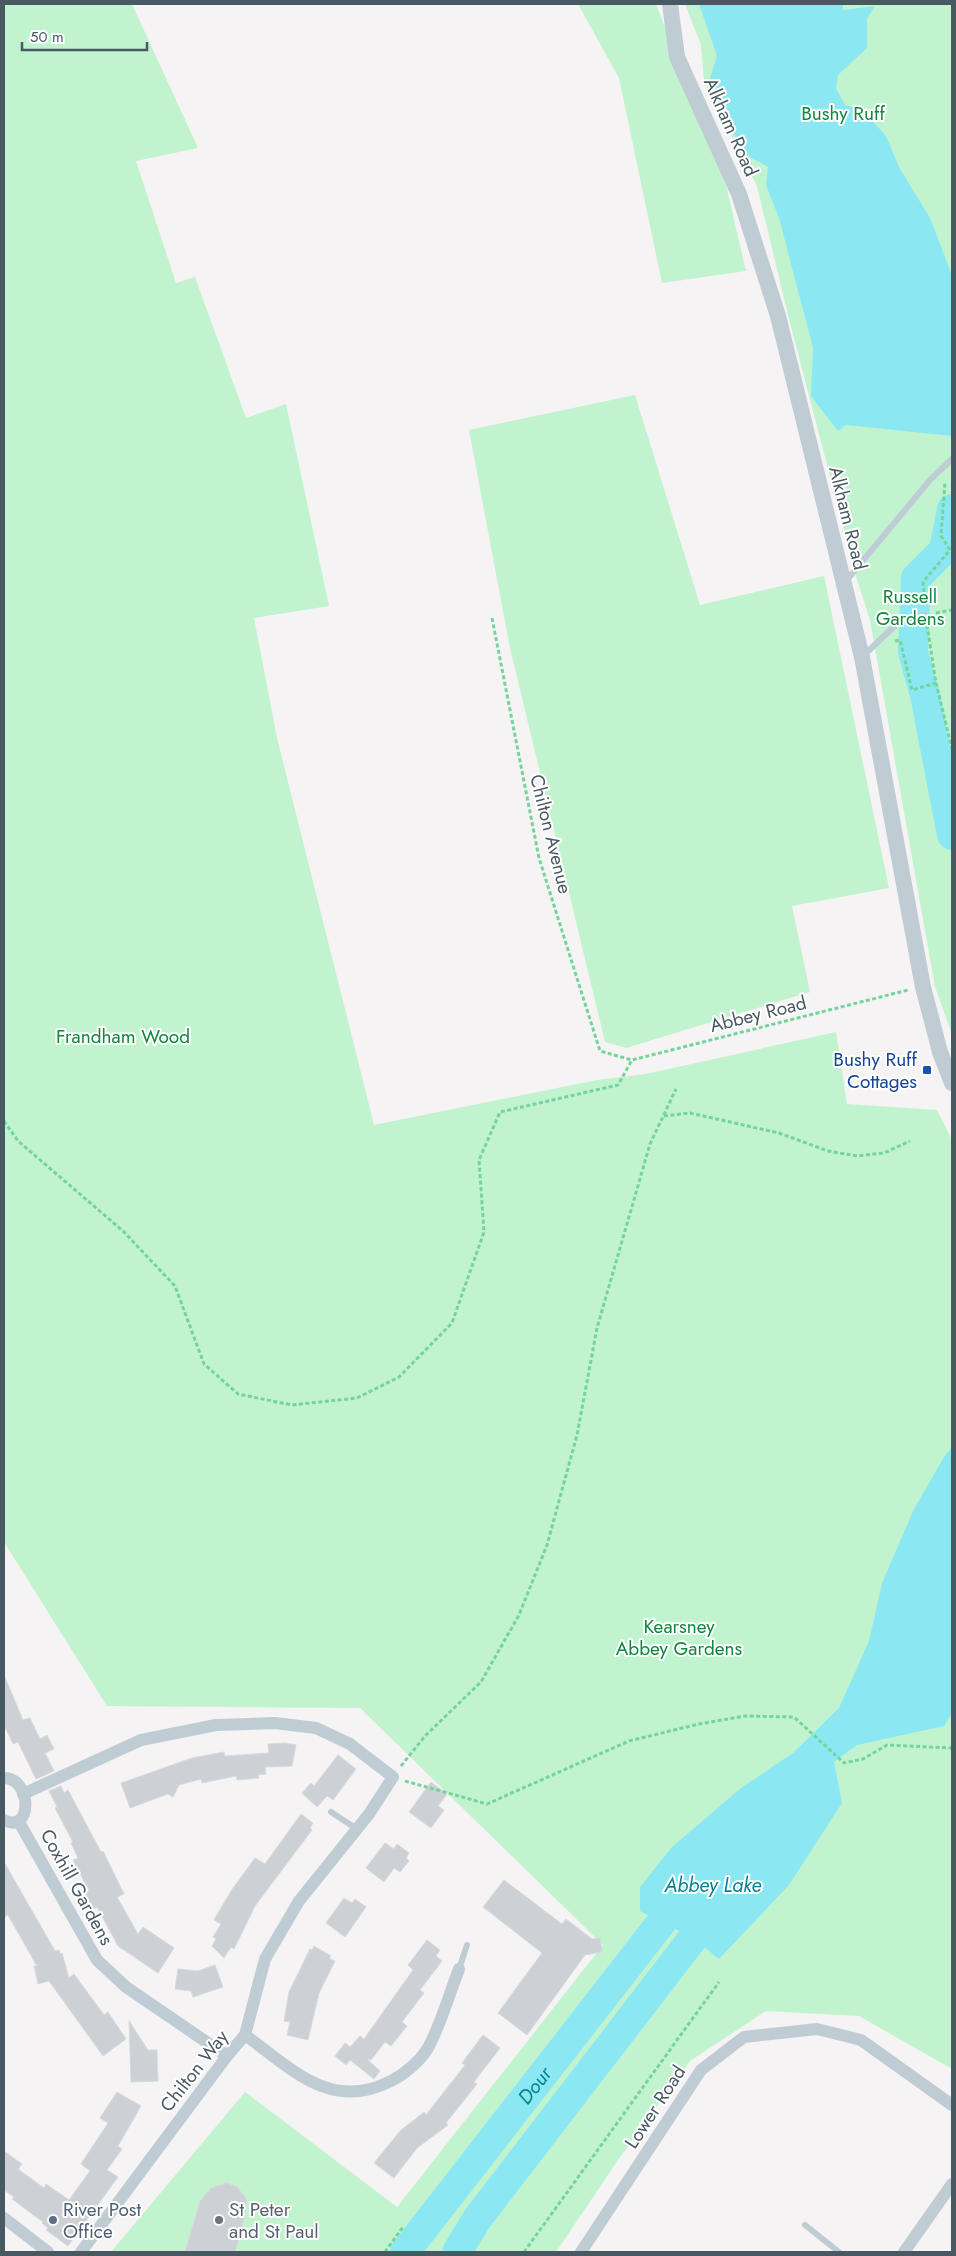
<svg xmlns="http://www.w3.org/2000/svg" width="956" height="2256" viewBox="0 0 956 2256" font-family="Jost,sans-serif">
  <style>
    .green { fill: #c1f3cf }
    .water { fill: #8be8f3 }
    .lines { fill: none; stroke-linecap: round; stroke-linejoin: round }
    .river { stroke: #8be8f3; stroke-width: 30 }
    .building { fill: #cdd1d5; stroke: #d7dade }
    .path { stroke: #75d49c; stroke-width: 3; stroke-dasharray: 4 2.5; stroke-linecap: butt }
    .service { stroke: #c0ccd3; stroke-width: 6 }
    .minor { stroke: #c0ccd3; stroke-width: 12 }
    .tertiary { stroke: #c0ccd3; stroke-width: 16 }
    .transit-dot { fill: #1a4fb4; stroke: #fff; stroke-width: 2 }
    .service-dot { fill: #5c6f8a; stroke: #fff; stroke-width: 2 }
    .worship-dot { fill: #6b7280; stroke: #fff; stroke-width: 2 }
    .labels { text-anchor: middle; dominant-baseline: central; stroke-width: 4; stroke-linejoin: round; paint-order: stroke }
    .park-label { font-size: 19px; fill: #11863f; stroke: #fff }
    .street-label { font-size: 19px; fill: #495962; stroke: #fff }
    .transit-label { font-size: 19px; fill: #164399; stroke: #fff; text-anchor: end }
    .service-label { font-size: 19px; fill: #4e5e75; stroke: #fff; text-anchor: start }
    .worship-label { font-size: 19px; fill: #5b616d; stroke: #fff; text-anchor: start }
    .water-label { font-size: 20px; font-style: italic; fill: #068391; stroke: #fff }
  </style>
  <rect width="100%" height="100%" fill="#f5f3f3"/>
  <g class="green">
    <polygon points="4,4 132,4 198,148 136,161 176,283 195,277 246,418 286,404 329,606 254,618 277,738 374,1125 597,1080 646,1074 836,1032 847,1104 937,1110 952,1140 952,2069 859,2016 766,2011 690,2061 618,2160 556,2252 111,2252 245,2092 397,2207 603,1945 360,1708 107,1706 4,1542"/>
    <polygon points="578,4 656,4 726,185 746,271 662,283 619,78"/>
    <polygon points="685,4 952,4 952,1034 935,987 870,620 856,576 789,319 757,186 704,82 701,45"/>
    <polygon points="635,395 700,605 824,576 889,888 792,906 810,992 626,1048 605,1042 510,648 469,430"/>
  </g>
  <g class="water">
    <polygon points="699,4 843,4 843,10 875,6 867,19 867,48 838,75 836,88 845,105 863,110 886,136 899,167 930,218 952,275 952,436 846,425 838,431 811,396 813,348 779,218 766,185 768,167 744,154 709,82 717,56"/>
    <polygon points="952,1447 952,1713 944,1726 857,1745 834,1762 842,1803 789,1885 719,1959 693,1938 640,1911 640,1887 672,1847 741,1788 793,1753 839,1708 869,1641 882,1583 914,1509 944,1457"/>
  </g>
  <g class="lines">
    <g class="river">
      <polyline points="952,509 944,550 916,578 913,652 925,695 952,835"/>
      <path id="s1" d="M405,2252l259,-333"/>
      <polyline points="457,2252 477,2219 693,1938"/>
    </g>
  </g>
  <g class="building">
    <polygon points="4,1675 23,1720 30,1718 40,1739 47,1735 54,1749 45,1753 54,1771 36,1779 18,1742 13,1744 4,1725"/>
    <polygon points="285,1743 296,1745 292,1766 265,1767 266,1774 258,1775 259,1778 237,1780 236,1776 202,1783 201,1779 179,1785 173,1797 168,1794 130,1808 121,1783 192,1758 224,1752 225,1756 269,1753 268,1744"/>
    <polygon points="338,1755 356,1769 333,1800 327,1796 317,1807 302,1793 311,1783 314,1786"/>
    <polygon points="431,1782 447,1794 438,1806 444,1810 431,1828 409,1812"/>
    <polygon points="61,1786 64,1793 68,1790 101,1852 103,1851 124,1894 117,1897 138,1934 143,1927 174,1948 158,1973 118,1946 97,1907 93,1909 85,1893 89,1891 73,1860 78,1858 71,1843 73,1842 55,1808 57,1807 49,1791"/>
    <polygon points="301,1814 313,1823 310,1828 312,1830 255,1906 234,1949 231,1947 224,1958 212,1946 216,1939 213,1937 221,1924 214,1920 231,1891 255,1858 265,1864"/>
    <polygon points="385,1843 394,1849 397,1844 409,1853 406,1858 409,1861 400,1872 394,1868 384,1882 366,1868"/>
    <polygon points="4,1862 55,1951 59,1950 60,1954 62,1953 69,1978 74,1974 104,2015 108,2012 126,2039 103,2056 49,1981 38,1984 34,1966 37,1966 8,1915 4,1917"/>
    <polygon points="504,1880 562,1924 566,1919 592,1939 600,1938 602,1952 585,1955 527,2035 498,2013 542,1953 483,1907"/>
    <polygon points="344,1898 352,1903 355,1899 366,1907 345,1937 326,1923"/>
    <polygon points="427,1940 440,1950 436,1956 442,1961 420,1990 424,1993 402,2022 407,2026 391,2046 385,2042 371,2060 367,2059 380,2071 374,2079 350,2060 346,2065 335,2056 345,2043 350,2047 360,2036 364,2039 413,1970 408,1965"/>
    <polygon points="314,1946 331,1956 329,1958 335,1961 319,1993 308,2040 287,2035 290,2022 284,2021 289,1992 310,1949 312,1950"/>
    <polygon points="215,1965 223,1987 193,1997 191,1991 175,1989 178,1969 198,1971"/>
    <polygon points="129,2021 148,2050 157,2050 158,2081 131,2082"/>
    <polygon points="483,2035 500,2048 474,2082 477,2084 446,2123 448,2125 417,2148 394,2178 374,2163 400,2131 424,2112 426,2115 465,2065 462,2063"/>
    <polygon points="117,2092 141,2106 118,2146 122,2149 107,2170 118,2177 68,2246 46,2230 48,2228 42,2223 43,2222 12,2199 14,2197 4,2190 4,2151 22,2164 18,2169 44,2188 46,2184 69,2200 90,2171 81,2164 108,2123 100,2118"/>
    <polygon points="227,2183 237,2187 246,2198 246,2211 235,2252 185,2252 200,2201 211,2188"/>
  </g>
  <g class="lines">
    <g class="path">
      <polyline points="925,605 923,582 950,550 941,536 945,482"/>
      <polyline points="936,613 952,610"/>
      <polyline points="492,618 539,858 600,1051 632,1060 908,990"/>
      <polyline points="927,625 936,683 952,749"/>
      <polyline points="895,641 900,640 912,690 936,683"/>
      <polyline points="664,1116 690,1113 779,1133 828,1151 857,1156 884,1153 910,1141"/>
      <polyline points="4,1121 18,1141 123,1231 175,1286 204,1364 238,1394 292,1405 357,1398 399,1377 452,1323 484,1232 479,1160 500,1112 618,1085 632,1060"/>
      <polyline points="401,1766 425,1736 481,1682 519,1615 547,1545 577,1435 597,1328 650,1144 676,1089"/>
      <polyline points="405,1781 487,1804 629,1741 699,1724 745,1716 794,1717 844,1763 863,1759 887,1745 952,1748"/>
      <polyline points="385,2252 403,2227"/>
      <polyline points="524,2252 719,1982"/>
    </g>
    <g class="service">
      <polyline points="846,581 930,480 952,459"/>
      <polyline points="863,656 901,620 926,615"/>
      <polyline points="331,1812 357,1829"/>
      <polyline points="459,1969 467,1945"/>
      <polyline points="805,2225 839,2252"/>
    </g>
    <g class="minor">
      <path d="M4,1778c28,0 29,57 0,42"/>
      <polyline points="23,1794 141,1740 216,1725 275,1723 316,1728 350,1744 393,1777 369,1814 299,1901 265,1959 245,2035 227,2056 81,2252"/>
      <polyline points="19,1822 97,1960 126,1987 227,2056"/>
      <path d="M245,2035c47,34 86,77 146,46 14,-7 29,-20 37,-33 13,-24 21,-53 31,-79"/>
      <polyline points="4,2218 48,2252"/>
      <polyline points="581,2252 701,2070 744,2037 817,2029 861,2040 952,2105"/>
      <polyline points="904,2252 952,2184"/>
    </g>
    <polyline class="tertiary" points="670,4 677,57 739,194 778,316 862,657 923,987 940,1052 952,1083"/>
  </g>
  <rect class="transit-dot" x="922" y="1065" width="10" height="10" rx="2.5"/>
  <circle class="service-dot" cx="53" cy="2220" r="5"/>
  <circle class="worship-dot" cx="219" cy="2220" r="5"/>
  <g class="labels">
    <g class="park-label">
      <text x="843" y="113">Bushy Ruff</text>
      <text x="910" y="596">Russell<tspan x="910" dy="22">Gardens</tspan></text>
      <text x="123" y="1036">Frandham Wood</text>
      <text x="679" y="1626">Kearsney<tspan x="679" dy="22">Abbey Gardens</tspan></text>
    </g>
    <g class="street-label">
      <text transform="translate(731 127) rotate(66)">Alkham Road</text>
      <text transform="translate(848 518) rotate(76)">Alkham Road</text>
      <text transform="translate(551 834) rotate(76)">Chilton Avenue</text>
      <text transform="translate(758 1014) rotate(-14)">Abbey Road</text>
      <text transform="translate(77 1887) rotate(61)">Coxhill Gardens</text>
      <text transform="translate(194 2071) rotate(-52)">Chilton Way</text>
      <text transform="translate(655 2107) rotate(-57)">Lower Road</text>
    </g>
    <g class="transit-label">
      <text x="917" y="1059">Bushy Ruff<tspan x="917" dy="22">Cottages</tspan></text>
    </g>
    <g class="service-label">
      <text x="63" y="2209">River Post<tspan x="63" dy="22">Office</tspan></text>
    </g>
    <g class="worship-label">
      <text x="229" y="2209">St Peter<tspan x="229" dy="22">and St Paul</tspan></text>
    </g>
    <g class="water-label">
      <text x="713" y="1885">Abbey Lake</text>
      <text stroke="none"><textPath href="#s1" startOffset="211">Dour</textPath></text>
    </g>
  </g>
  <rect width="956" height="2256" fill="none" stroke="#495962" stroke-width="10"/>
  <path d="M22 42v8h125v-8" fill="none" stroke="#495962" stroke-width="2.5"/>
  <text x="30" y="42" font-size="15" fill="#495962" stroke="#ffffff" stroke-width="4" paint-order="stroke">50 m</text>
</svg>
